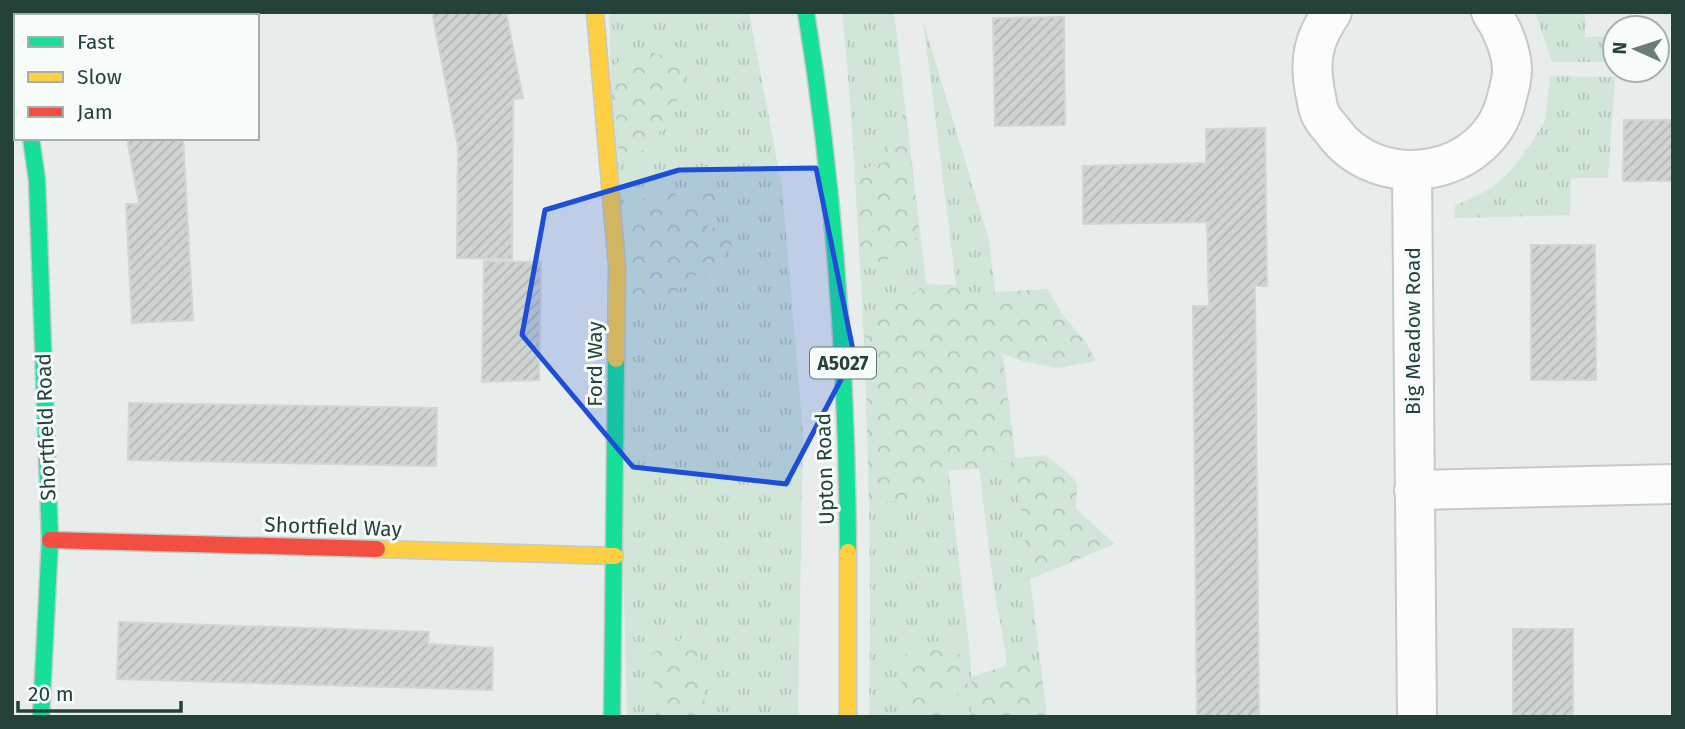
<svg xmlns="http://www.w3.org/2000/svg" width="1685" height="729" viewBox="0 0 1685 729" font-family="'Fira Sans',sans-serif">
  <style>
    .grass { fill: url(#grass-tufts) }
    .forest { fill: url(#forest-crowns) }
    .building { fill: url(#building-hatch); stroke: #d1d6d4; stroke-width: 2 }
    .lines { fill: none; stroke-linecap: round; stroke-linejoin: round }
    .street-casing { stroke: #c5cac8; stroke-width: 42 }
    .fast-casing { stroke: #c3cbc8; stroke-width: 19 }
    .slow-casing { stroke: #c3cbc8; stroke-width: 19 }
    .jam-casing { stroke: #c3cbc8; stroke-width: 19 }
    .street { stroke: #fcfcfc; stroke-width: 38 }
    .fast { stroke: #16e098; stroke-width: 16 }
    .slow { stroke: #ffcf43; stroke-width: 16 }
    .jam { stroke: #f24e42; stroke-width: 16 }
    .marked { fill: #1d4ed8; fill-opacity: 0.2; stroke: #1d4ed8; stroke-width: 5; stroke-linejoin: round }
    .labels { text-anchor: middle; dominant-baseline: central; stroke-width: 6; stroke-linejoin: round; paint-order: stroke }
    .shield { fill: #f7fbf9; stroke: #637a73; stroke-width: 2 }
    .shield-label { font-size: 19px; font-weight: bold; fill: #24423a }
    .street-label { font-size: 21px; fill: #24423a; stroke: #f7fbf9 }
  </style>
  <defs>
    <pattern id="grass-tufts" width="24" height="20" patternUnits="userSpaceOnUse" patternTransform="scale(1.75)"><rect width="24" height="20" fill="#d1e6d8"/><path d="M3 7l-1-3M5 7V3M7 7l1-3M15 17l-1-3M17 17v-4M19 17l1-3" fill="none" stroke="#b3c6ba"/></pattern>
    <pattern id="forest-crowns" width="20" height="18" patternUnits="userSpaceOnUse" patternTransform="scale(1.75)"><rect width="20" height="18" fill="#d1e6d8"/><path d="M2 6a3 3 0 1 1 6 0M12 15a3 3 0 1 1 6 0" fill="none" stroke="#b3c6ba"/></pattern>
    <pattern id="building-hatch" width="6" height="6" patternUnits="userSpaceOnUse" patternTransform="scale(1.75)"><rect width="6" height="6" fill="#cfd4d2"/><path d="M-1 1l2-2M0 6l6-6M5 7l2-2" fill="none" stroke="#b2b7b5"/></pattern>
  </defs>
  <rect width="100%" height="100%" fill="#e8edeb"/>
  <g class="grass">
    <polygon points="609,12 749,12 782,187 803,434 798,717 627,717"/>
    <path d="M842,12h52l77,650v55h-102c3,-163 -1,-325 -11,-488 -4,-72 -8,-145 -16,-217z"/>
    <polygon points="1535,12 1585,12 1585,37 1615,36 1615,62 1552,62"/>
    <polygon points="923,20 989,240 1047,717 1004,717 1006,656 994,589"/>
    <polygon points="1550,76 1615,77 1608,178 1571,178 1570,215 1454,218 1455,206 1492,188 1512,169 1532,142 1545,120"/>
  </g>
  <g class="forest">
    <polygon points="639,49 684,61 683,83 670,119 645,150 619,160 613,66"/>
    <polygon points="905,110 920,234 898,256 860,268 855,171 883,163"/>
    <polygon points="710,185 717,197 707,229 729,225 732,244 713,273 691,276 675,294 643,305 631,319 629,203 672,189 681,204 693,189"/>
    <polygon points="926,284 956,285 967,305 995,292 1048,289 1062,314 1086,342 1096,361 1058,368 1026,362 1002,354 1015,458 1045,455 1067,472 1077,483 1076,509 1115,544 1030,579 1015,459 979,469 949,470 922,483 908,501 869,502 864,326"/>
    <polygon points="689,635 699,643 706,717 656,717 652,653"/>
    <polygon points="936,641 963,660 968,687 946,701 945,717 910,717 901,691 907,652"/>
    <polygon points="1040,661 1047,717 971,717 971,677 1005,666"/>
  </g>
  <g class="building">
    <polygon points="432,12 506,12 523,98 513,99 512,259 457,258 458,147"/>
    <polygon points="1064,17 1065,125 995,126 993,18"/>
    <polygon points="1624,120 1673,120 1673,181 1623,181"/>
    <polygon points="1265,128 1267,286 1255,286 1259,717 1197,717 1193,306 1209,306 1207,222 1083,224 1083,166 1206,163 1206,129"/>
    <polygon points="127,138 183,138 193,320 132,323 126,204 139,204"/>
    <polygon points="1531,245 1595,245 1596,380 1531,380"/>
    <polygon points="484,261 541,262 539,380 482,382"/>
    <polygon points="129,403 437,408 436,466 128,460"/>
    <polygon points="119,622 429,632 428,644 493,648 492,690 117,679"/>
    <rect x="1513" y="629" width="60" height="88"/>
  </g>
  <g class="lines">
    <g class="street-casing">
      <g id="street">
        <path d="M1332,12c-19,28 -23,47 -17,80 2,7 2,15 5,21 2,6 8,12 12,17 46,66 158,47 175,-33 2,-8 5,-17 5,-26 0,-20 -10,-43 -21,-59"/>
        <polyline points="12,13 16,37"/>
        <polyline points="1412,172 1417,717"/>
        <polyline points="1414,490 1673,484"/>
      </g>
    </g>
    <g class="fast-casing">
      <g id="fast">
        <path d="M806,12c29,179 41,359 42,540"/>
        <polyline points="31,138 37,180 50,540 41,717"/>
        <polyline points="612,717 616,359"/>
      </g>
    </g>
    <g class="slow-casing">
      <g id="slow">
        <polyline points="595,12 617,266 616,359"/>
        <polyline points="377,549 615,556"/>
        <polyline points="848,552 848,717"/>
      </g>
    </g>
    <g class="jam-casing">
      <polyline id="jam" points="50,540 377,549"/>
    </g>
    <use href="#street" class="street"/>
    <use href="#fast" class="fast"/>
    <use href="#slow" class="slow"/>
    <use href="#jam" class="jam"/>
  </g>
  <path class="marked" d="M816,168l38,187 -68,129 -153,-17 -111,-132 23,-125 134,-40z"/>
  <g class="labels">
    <rect class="shield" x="810" y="347.5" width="66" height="31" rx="5"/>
    <g class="shield-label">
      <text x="843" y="363">A5027</text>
    </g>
    <g class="street-label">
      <text transform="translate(1413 331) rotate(-90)">Big Meadow Road</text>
      <text transform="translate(595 364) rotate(-90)">Ford Way</text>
      <text transform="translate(46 427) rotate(-92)">Shortfield Road</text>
      <text transform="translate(825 469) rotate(-92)">Upton Road</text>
      <text transform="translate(333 527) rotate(2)">Shortfield Way</text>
    </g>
  </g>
  <rect width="1685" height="729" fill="none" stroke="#24423a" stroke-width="28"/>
  <rect x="14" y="14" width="245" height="126" fill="#f7fbf9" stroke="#a3b1ad" stroke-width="2"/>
  <rect x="28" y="37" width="35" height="10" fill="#16e098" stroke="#a3b1ad" stroke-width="2"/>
  <text x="77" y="49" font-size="21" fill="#24423a">Fast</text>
  <rect x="28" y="72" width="35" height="10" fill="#ffcf43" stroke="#a3b1ad" stroke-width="2"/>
  <text x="77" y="84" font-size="21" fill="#24423a">Slow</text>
  <rect x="28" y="107" width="35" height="10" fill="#f24e42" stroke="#a3b1ad" stroke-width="2"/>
  <text x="77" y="119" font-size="21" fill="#24423a">Jam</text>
  <g transform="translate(1636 49) rotate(273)"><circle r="33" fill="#f7fbf9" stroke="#a3b1ad" stroke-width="2"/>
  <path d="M0-5L12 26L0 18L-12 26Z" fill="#697e78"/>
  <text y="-10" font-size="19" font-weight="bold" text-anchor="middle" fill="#24423a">N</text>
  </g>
  <path d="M18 701v10h163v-10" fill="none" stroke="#24423a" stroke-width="3.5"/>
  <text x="28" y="701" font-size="21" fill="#24423a" stroke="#f7fbf9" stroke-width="5" paint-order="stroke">20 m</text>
</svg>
